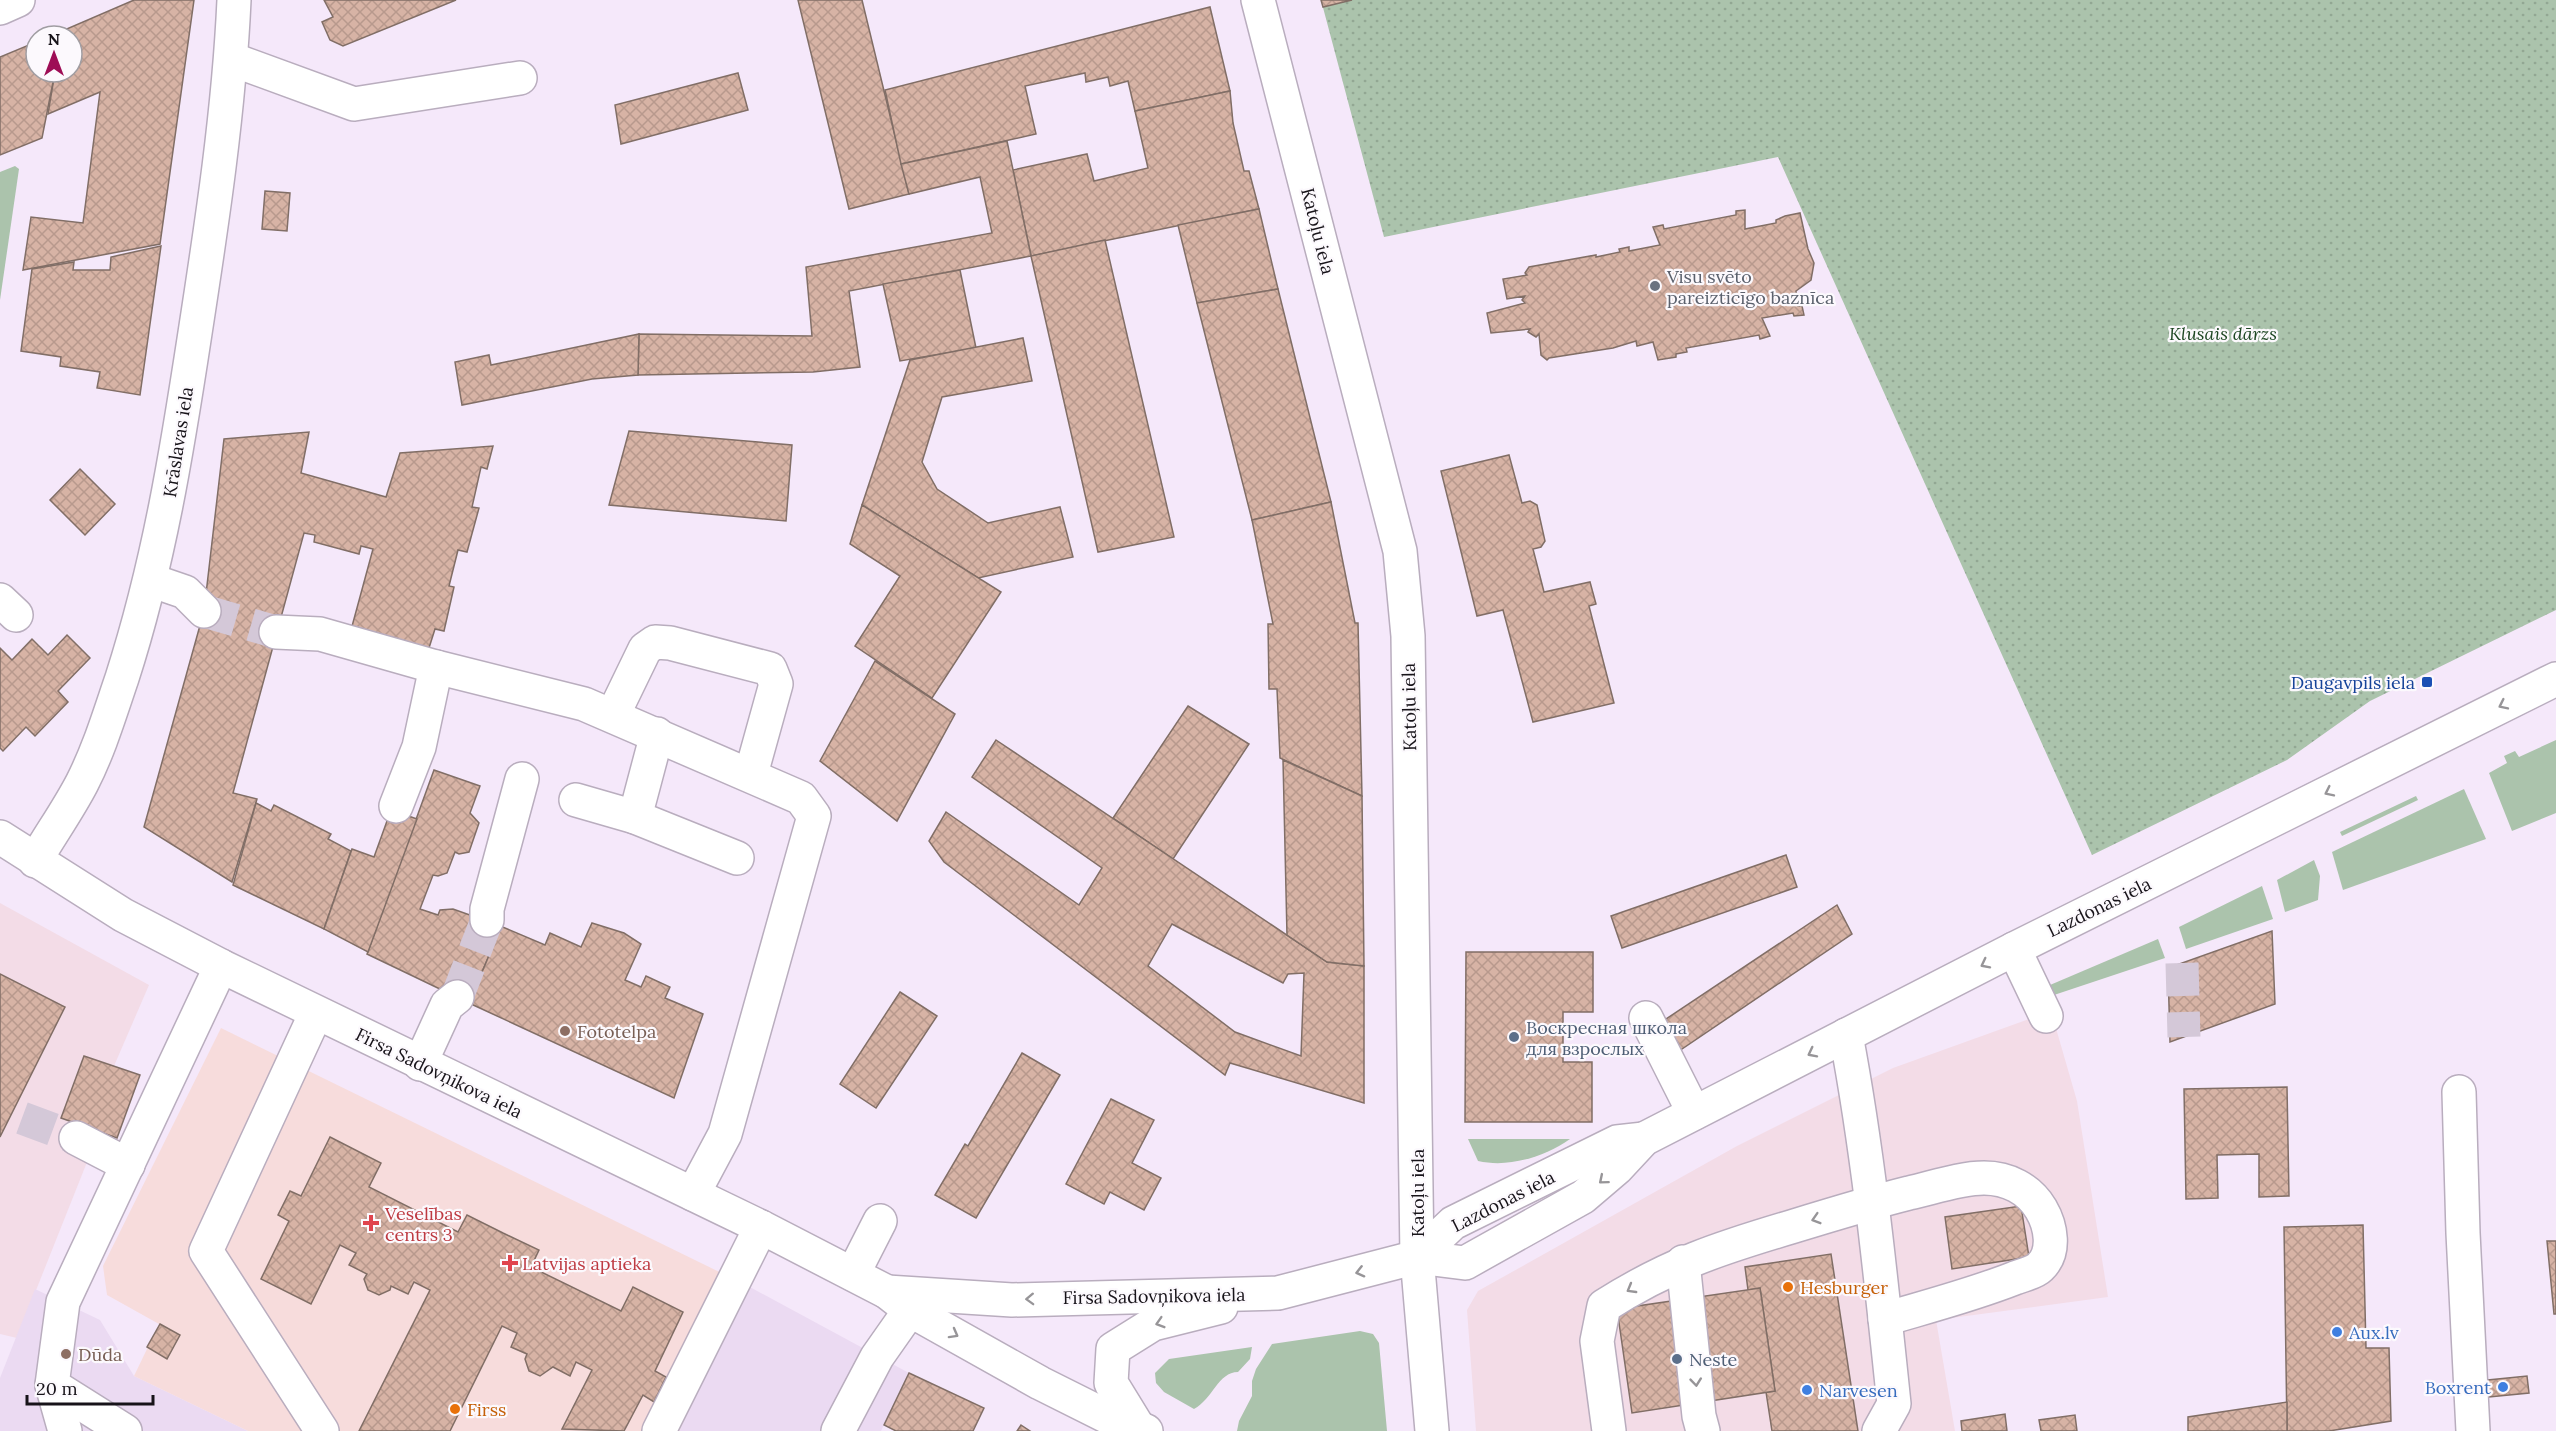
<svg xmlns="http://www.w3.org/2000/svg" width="2556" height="1431" viewBox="0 0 2556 1431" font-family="Lora,serif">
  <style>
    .commercial { fill: #f3dce7 }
    .built { fill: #ebdaf2 }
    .medical { fill: #f7dcdc }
    .green { fill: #abc3ac }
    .park { fill: url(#park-dots) }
    .building { fill: url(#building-cross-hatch); stroke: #816e66; stroke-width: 1.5; fill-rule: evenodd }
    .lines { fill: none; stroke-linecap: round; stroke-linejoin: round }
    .minor-tunnel { stroke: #d4c8d8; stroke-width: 33; stroke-dasharray: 33 16; stroke-linecap: butt }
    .minor-casing { stroke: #b9adbe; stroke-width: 36 }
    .minor { stroke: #fff; stroke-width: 33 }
    .oneway { stroke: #979598 }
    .worship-dot { fill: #6b7280; stroke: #fcf9fd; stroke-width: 2 }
    .transit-dot { fill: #1a4fb4; stroke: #fcf9fd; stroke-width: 2 }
    .education-dot { fill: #8d6e63; stroke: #fcf9fd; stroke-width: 2 }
    .service-dot { fill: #5c6f8a; stroke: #fcf9fd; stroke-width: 2 }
    .health-dot { fill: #e0444e; stroke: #fcf9fd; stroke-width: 2 }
    .food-dot { fill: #e8710a; stroke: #fcf9fd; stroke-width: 2 }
    .shop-dot { fill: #3f7fe0; stroke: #fcf9fd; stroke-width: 2 }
    .labels { text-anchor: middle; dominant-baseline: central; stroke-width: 4.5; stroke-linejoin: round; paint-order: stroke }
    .street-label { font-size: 18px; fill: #171319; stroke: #fcf9fd }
    .worship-label { font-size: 18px; fill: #5b616d; stroke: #fcf9fd; text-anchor: start }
    .park-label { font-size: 18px; font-style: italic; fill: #1e4723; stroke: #fcf9fd }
    .transit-label { font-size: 18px; fill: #164399; stroke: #fcf9fd; text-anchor: end }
    .service-label { font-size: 18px; fill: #4e5e75; stroke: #fcf9fd; text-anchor: start }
    .education-label { font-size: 18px; fill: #785e54; stroke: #fcf9fd; text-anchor: start }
    .health-label { font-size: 18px; fill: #be3a42; stroke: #fcf9fd; text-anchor: start }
    .food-label { font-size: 18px; fill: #c56008; stroke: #fcf9fd; text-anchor: start }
    .shop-label { font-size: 18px; fill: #366cbe; stroke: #fcf9fd; text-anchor: start }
  </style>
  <defs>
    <pattern id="park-dots" width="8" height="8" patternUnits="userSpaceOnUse" patternTransform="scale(1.5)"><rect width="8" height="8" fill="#abc3ac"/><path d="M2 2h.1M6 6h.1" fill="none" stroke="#92a793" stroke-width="1.8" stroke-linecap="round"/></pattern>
    <pattern id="building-cross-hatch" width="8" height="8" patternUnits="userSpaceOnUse" patternTransform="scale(1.5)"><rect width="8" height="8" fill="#d7b3a5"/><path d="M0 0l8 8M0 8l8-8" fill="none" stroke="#b8998d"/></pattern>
  </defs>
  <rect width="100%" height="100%" fill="#f5e8fa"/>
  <g class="commercial">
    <polygon points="0,903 149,985 114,1066 84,1056 61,1118 99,1132 17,1338 0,1334"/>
    <polygon points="2051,1011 2077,1101 2108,1297 1936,1320 1955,1431 1476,1431 1467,1310 1478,1291 1737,1146 1893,1068"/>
  </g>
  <g class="built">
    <polygon points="748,1286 909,1373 881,1431 679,1431"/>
    <polygon points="35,1289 100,1320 134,1376 248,1431 0,1431 0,1378"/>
  </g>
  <polygon class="medical" points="221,1028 748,1286 679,1431 248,1431 134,1376 159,1324 107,1295 103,1266"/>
  <g class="green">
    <polygon points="15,166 19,169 0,300 0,172"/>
    <polygon points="2556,740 2556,813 2512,831 2489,773 2507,763 2504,756 2515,751 2519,757"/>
    <polygon points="2464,789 2486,839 2343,890 2332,852"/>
    <polygon points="2416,796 2418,800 2342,836 2340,832"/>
    <polygon points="2314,860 2320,876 2318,900 2285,912 2277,880"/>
    <polygon points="2262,886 2273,919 2186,949 2179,927"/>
    <polygon points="2158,939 2165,958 2054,995 2050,985"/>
    <path d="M1468,1139h102c-26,18 -61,29 -92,22z"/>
    <polygon points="1360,1331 1373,1334 1379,1343 1387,1431 1237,1431 1239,1421 1252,1396 1252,1381 1256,1369 1272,1344"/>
    <path d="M1252,1347l-2,12 -12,13c-20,0 -25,27 -44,37l-30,-17 -8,-9 -1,-10 14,-14z"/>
  </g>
  <polygon class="park" points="1321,0 2556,0 2556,610 2370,701 2287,760 2092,855 1778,157 1384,237"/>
  <g class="building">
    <polygon points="134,0 194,0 160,244 23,270 31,217 83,223 100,92 48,114 55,72 72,72 72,36 61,36 62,31"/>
    <polygon points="324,0 456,0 343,46 330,40 322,22 333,17"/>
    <polygon points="798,0 862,0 909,194 849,209"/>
    <polygon points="1321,0 1352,0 1323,7"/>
    <polygon points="1210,7 1230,91 1135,111 1128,81 1110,86 1108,77 1086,82 1085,73 1025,86 1036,134 901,164 885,90"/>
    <polygon points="36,42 36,72 55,72 42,138 0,155 0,57"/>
    <polygon points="738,73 748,110 621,144 615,105"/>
    <polygon points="1230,91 1233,123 1244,171 1249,171 1259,209 1031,256 1013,170 1087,154 1094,181 1148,168 1135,111"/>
    <polygon points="1007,141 1031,256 849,291 860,367 813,372 638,375 639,334 812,336 806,267 992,233 980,177 909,194 901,164"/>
    <polygon points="265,191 290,193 287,231 262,229"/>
    <polygon points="1259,209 1278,289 1197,303 1178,225"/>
    <polygon points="1745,210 1745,229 1776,223 1776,220 1785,216 1800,213 1808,249 1814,263 1811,280 1796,291 1798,306 1802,306 1804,315 1794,316 1793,313 1762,318 1770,336 1760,339 1759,335 1686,348 1687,352 1676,354 1676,357 1658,360 1653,342 1637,346 1636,341 1613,348 1549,358 1547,360 1541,355 1539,334 1536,337 1528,332 1530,329 1491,333 1487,313 1525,303 1522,300 1525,296 1507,299 1503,279 1527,275 1525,273 1529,267 1596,255 1596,257 1620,252 1619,249 1629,247 1629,251 1660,245 1653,227 1663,225 1664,229 1736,215 1736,211"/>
    <polygon points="1105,240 1174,537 1098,552 1031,256"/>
    <polygon points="161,246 140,395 97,388 100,372 60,366 61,357 21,351 32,269 74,262 73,270 110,270 111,257"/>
    <polygon points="960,270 976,348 900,361 883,284"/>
    <polygon points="1278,289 1331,502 1252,520 1197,303"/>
    <polygon points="639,334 638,375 592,379 462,405 455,362 489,355 491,365"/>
    <polygon points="1023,338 1032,381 942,397 922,462 937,489 988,523 1060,507 1073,557 978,578 862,505 910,360"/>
    <polygon points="629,431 792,445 786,521 609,505"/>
    <polygon points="309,432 301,473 386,497 400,453 493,446 487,469 481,467 472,507 479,508 467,552 458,550 449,586 454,587 444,631 435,629 428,651 351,630 373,549 361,546 359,554 314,542 315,535 304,533 233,793 257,799 232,882 144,827 204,611 224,439"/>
    <polygon points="1509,455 1522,503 1530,501 1537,505 1545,541 1541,547 1533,549 1544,592 1590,582 1596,604 1589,606 1614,703 1533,722 1503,610 1477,616 1441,471"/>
    <polygon points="80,469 115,504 85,535 50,500"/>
    <polygon points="1331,502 1355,623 1358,623 1362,796 1280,758 1277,689 1269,689 1268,624 1273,624 1252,520"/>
    <polygon points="862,505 1001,592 932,698 855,646 900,576 850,544"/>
    <polygon points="67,635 90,658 58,691 68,702 35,736 26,727 3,751 0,748 0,648 12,660 32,639 48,655"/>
    <polygon points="875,661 955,714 897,821 820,761"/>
    <polygon points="1188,706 1249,744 1173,859 1113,818"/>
    <path d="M996,740l331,222 37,4v137l-134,-40 -5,12 -281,-213 -15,-21 17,-29 133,93 23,-37 -130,-91zM1172,924l111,59 5,-9 16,-1 -3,83 -66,-24 -87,-66z"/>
    <polygon points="1283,760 1362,796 1364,966 1327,962 1287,935"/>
    <polygon points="434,770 480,786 470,813 479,823 469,852 459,854 455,852 447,873 438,876 433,875 420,909 438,915 440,910 453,909 498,925 493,946 469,1003 367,954"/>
    <polygon points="256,803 271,811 274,805 331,834 328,839 351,851 324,929 233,885"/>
    <polygon points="391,810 417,819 368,952 324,929 352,849 374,857"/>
    <polygon points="1786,855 1797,887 1622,948 1611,916"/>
    <polygon points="1837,905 1852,934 1679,1051 1660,1023"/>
    <polygon points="592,923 624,933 641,944 625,980 641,987 646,976 670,987 665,998 703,1014 674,1098 469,1003 493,946 498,925 545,945 550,933 581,947"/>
    <polygon points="2272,931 2275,1004 2170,1042 2168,968"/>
    <polygon points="1466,952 1593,952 1593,1012 1563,1012 1563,1062 1592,1062 1592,1122 1465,1122"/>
    <polygon points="0,974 65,1007 0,1137"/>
    <polygon points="900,992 937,1016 876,1108 840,1084"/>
    <polygon points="1022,1053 1060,1075 976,1218 935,1195 965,1144 968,1146"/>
    <polygon points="84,1056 140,1075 117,1138 61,1118"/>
    <polygon points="2287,1087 2289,1196 2259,1197 2259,1154 2217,1155 2218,1198 2186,1199 2184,1089"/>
    <polygon points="1111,1099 1154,1120 1132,1163 1161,1178 1144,1210 1110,1192 1104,1204 1066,1184"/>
    <polygon points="330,1137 381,1163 369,1187 458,1232 467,1215 503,1233 539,1250 531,1267 621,1311 633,1287 683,1312 655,1371 666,1377 654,1402 643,1395 624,1431 562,1429 592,1370 576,1362 570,1376 553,1367 540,1376 529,1371 525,1359 527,1354 511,1347 517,1333 502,1326 450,1431 359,1431 430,1290 414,1282 408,1294 391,1286 390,1290 379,1295 368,1290 364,1279 367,1274 349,1265 356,1253 340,1245 311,1304 261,1279 289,1221 278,1215 290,1191 301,1196"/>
    <polygon points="2021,1206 2029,1257 1952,1269 1945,1217"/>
    <polygon points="2363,1225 2366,1348 2389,1348 2391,1421 2329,1431 2287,1431 2284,1227"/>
    <polygon points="2547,1241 2556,1241 2556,1314 2554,1314"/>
    <polygon points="1831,1254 1858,1431 1772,1431 1766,1392 1775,1391 1760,1288 1748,1290 1745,1267"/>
    <polygon points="1760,1288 1775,1391 1632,1413 1617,1309"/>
    <polygon points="160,1324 180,1335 167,1359 147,1347"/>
    <polygon points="909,1373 984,1408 973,1431 896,1431 884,1425"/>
    <polygon points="2527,1376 2529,1393 2479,1398 2478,1381"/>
    <polygon points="2287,1402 2287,1431 2188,1431 2188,1417"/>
    <polygon points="2005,1414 2007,1431 1962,1431 1961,1421"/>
    <polygon points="2075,1415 2077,1431 2041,1431 2039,1420"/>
    <polygon points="1021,1425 1030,1431 1017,1431"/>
  </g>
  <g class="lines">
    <g class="minor-tunnel">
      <polyline points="204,611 276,632"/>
      <polyline points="2182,963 2184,1037"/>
      <polyline points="457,997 487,920"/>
      <polyline points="22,1118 76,1138"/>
    </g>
    <g class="minor-casing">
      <g id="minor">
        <polyline points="1258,0 1400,551 1408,636 1417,1257 1432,1431"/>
        <polyline points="0,8 18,0"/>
        <polyline points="231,59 354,104 520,78"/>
        <polyline points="150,580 185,592 204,611"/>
        <polyline points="0,600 16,615"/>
        <polyline points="276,632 320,634 436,667 584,704 801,798 814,816 725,1134 693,1194"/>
        <polyline points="613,715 645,649 655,642 670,643 770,669 776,684 751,774"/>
        <polyline points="657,734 635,817 737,858"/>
        <polyline points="576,800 635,817"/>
        <polyline points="396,806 419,747 436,667"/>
        <polyline points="0,837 123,915 221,966 761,1227 887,1292 910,1310 1040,1383 1108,1417 1146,1431"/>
        <path d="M35,861c15,-26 33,-51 47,-78 17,-33 28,-70 40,-105 37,-115 55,-227 73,-345 17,-110 34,-222 39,-333"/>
        <polyline points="487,920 487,909 522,779"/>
        <polyline points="2014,949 2046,1016"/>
        <polyline points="316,1013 206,1251 322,1431"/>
        <polyline points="1646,1018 1694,1113"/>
        <path d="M1846,1035c23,122 35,245 48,369l-15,27"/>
        <polyline points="420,1064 447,1005 457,997"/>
        <polyline points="2459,1092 2463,1233 2473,1431"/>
        <polyline points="76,1138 128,1165"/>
        <polyline points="1417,1257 1453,1223 1617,1142 1644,1139"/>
        <polyline points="1683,1262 1699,1416 1703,1431"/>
        <polyline points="853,1274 880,1221"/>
        <polyline points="887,1292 1012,1300 1278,1293 1417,1257 1465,1263 1583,1197 1617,1168 1644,1139 2014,949 2556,679"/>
        <polyline points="52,1385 65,1431"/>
        <polyline points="1138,1427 1111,1383 1113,1349 1153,1324 1221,1307"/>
        <polyline points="125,1431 52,1385 63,1302 221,966"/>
        <polyline points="659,1431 761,1227"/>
        <polyline points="838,1431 877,1357 910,1310"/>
        <path d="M1609,1431l-12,-90 7,-35c64,-41 116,-58 187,-79 39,-12 78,-24 118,-34 23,-5 51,-15 75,-15 24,0 45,11 57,31 10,17 15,43 -1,58 -6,6 -18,8 -25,11 -43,17 -86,28 -130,41"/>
      </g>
    </g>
    <use href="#minor" class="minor"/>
  </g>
  <defs><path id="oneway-chevron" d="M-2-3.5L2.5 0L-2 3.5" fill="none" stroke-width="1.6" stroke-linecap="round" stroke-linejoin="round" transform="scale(1.5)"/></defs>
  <g class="oneway">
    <use href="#oneway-chevron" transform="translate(2503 705) rotate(154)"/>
    <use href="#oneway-chevron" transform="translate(2329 792) rotate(154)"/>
    <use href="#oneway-chevron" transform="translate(1985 964) rotate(153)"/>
    <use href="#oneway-chevron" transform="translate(1812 1053) rotate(153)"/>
    <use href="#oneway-chevron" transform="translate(1603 1180) rotate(140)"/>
    <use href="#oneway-chevron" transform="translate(1816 1219) rotate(163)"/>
    <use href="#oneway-chevron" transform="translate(1360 1272) rotate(166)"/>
    <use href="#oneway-chevron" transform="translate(1631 1289) rotate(150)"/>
    <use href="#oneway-chevron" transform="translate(1030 1299) rotate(178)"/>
    <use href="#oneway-chevron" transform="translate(1160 1323) rotate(163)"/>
    <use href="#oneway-chevron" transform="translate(954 1334) rotate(29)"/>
    <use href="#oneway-chevron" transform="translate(1696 1382) rotate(84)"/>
  </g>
  <circle class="worship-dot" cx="1655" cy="286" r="6"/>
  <rect class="transit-dot" x="2421" y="676" width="12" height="12" rx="3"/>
  <g class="education-dot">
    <circle cx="565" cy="1031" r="6"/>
    <circle cx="66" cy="1354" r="6"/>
  </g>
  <g class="service-dot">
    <circle cx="1514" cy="1037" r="6"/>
    <circle cx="1677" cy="1359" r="6"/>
  </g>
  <g class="health-dot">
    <path d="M368 1214h6v6h6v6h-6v6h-6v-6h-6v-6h6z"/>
    <path d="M507 1254h6v6h6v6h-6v6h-6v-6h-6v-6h6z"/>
  </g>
  <g class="food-dot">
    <circle cx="1788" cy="1287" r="6"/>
    <circle cx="455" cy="1409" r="6"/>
  </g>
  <g class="shop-dot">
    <circle cx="2337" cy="1332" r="6"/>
    <circle cx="2503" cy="1387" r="6"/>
    <circle cx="1807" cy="1390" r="6"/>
  </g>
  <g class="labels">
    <g class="street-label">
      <text transform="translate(1318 231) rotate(76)">Katoļu iela</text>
      <text transform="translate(178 442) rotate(-81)">Krāslavas iela</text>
      <text transform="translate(1409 707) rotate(-91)">Katoļu iela</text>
      <text transform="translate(2099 907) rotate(-26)">Lazdonas iela</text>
      <text transform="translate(439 1073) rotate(26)">Firsa Sadovņikova iela</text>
      <text transform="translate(1417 1193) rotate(-90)">Katoļu iela</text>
      <text transform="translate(1503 1201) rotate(-27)">Lazdonas iela</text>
      <text transform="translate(1154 1296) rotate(-1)">Firsa Sadovņikova iela</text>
    </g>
    <g class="worship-label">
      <text x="1667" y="276">Visu svēto<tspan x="1667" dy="21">pareizticīgo baznīca</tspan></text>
    </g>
    <g class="park-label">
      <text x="2223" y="333">Klusais dārzs</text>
    </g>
    <g class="transit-label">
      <text x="2415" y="682">Daugavpils iela</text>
    </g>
    <g class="service-label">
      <text x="1526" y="1027">Воскресная школа<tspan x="1526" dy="21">для взрослых</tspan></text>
      <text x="1689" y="1359">Neste</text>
    </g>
    <g class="education-label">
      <text x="577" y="1031">Fototelpa</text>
      <text x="78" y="1354">Dūda</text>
    </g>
    <g class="health-label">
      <text x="385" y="1213">Veselības<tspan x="385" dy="21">centrs 3</tspan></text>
      <text x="522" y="1263">Latvijas aptieka</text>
    </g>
    <g class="food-label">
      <text x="1800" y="1287">Hesburger</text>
      <text x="467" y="1409">Firss</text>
    </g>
    <g class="shop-label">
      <text x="2349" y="1332">Aux.lv</text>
      <text x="2491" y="1387" text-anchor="end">Boxrent</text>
      <text x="1819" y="1390">Narvesen</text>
    </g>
  </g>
  <g transform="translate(54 54)"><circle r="28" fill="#fcf9fd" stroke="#a09da2" stroke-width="1.5"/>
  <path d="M0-4.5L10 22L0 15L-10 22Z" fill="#9e0d56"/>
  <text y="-9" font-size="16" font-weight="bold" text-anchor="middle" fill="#171319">N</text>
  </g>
  <path d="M27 1395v9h126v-9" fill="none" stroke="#171319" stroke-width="3"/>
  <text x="36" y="1395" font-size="18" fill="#171319" stroke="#fcf9fd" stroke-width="4.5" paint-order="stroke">20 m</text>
</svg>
